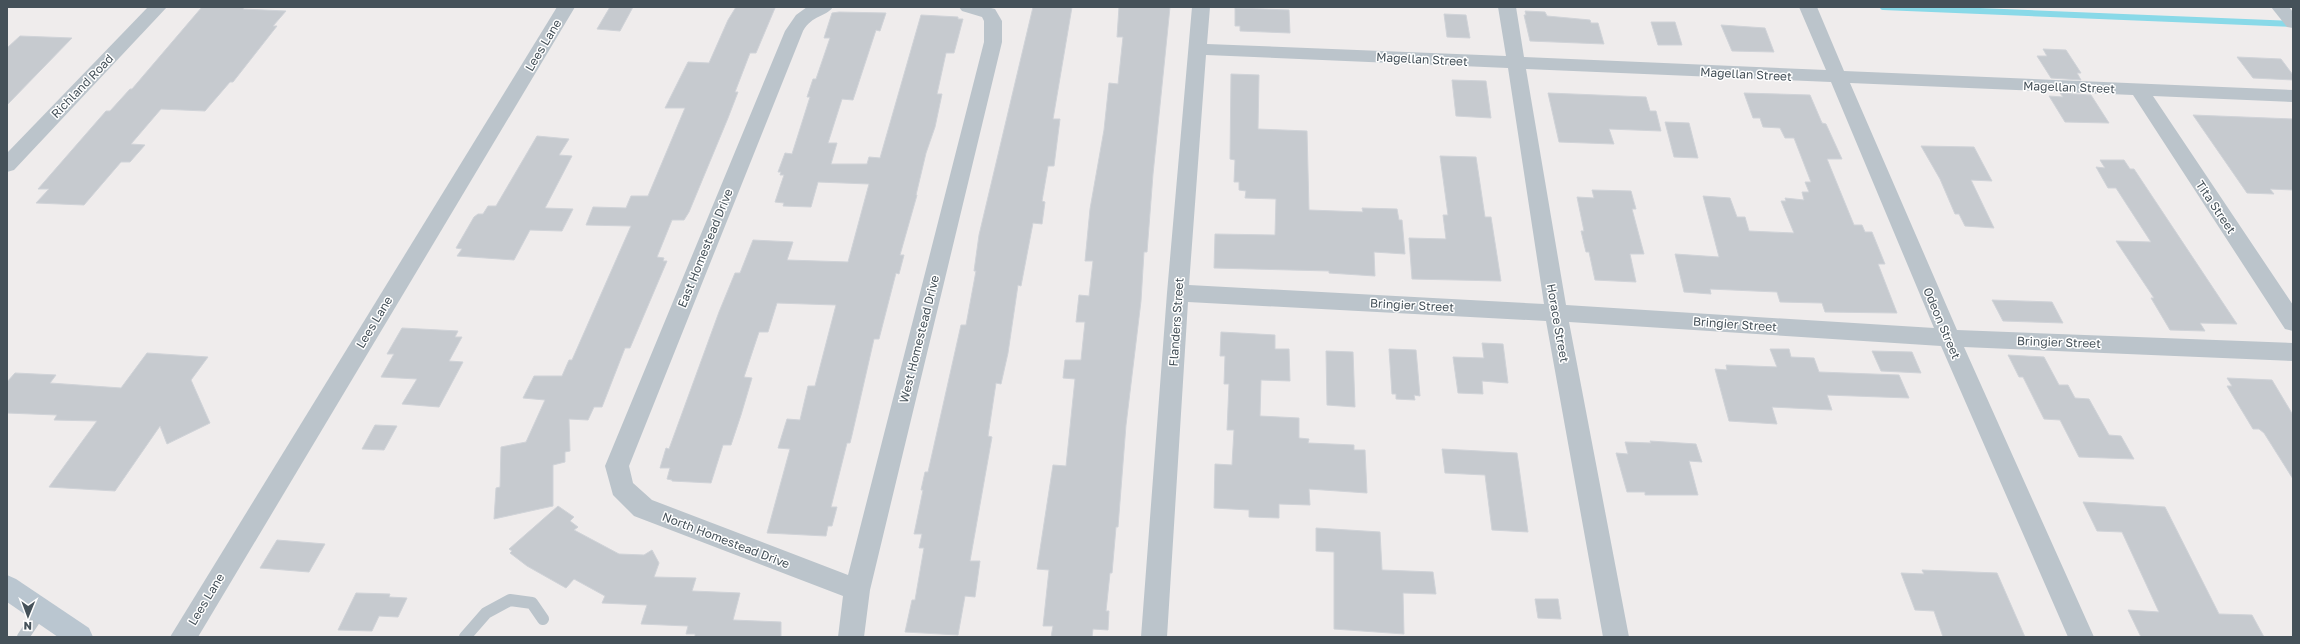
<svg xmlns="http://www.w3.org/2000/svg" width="2300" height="644" viewBox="0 0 2300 644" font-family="'Golos Text',sans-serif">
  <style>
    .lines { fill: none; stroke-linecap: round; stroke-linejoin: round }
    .stream { stroke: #89d9e8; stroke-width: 6 }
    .building { fill: #c6cacf; stroke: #d0d3d8 }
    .service { stroke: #bbc4cb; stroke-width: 12 }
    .minor { fill: #bbc4cb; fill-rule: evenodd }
    .secondary { fill: #bac6d0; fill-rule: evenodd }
    .labels { text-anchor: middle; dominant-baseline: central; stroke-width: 3; stroke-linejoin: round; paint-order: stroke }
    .street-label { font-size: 12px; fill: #455159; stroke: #fff }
  </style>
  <rect width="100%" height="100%" fill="#efecec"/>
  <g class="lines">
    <polyline class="stream" points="1883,7 2293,24"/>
  </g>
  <g class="building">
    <polygon points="202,7 244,7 243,9 286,11 273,26 277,26 233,82 230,82 205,111 161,109 131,144 145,145 130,162 121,162 84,205 36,203 49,189 38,189 106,111 110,111 130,89 132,89"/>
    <polygon points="610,7 633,7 620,31 597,29"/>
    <polygon points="736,7 775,8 756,53 750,53 735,92 738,92 728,118 689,212 684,220 672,220 657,257 664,258 663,261 667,261 630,348 625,348 602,407 594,407 588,420 569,419 570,451 565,452 565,462 553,465 553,506 494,519 496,488 500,487 501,447 526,442 545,400 523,398 534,376 562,376 569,360 572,360 631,226 586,225 593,207 626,208 631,196 648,196 685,108 665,108 688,62 709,63 728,20"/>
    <polygon points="1033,7 1072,7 1053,119 1060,119 1054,166 1048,166 1042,201 1045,202 1042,224 1033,223 1021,286 1018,285 1008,353 1001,384 996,383 988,436 992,437 970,561 980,561 975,597 965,596 958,635 905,632 912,600 915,600 924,548 919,548 922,534 914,534 923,490 921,490 925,472 928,472 961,325 966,325 976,271 974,271 979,235"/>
    <polygon points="1119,7 1170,7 1153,174 1147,252 1144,252 1141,301 1126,425 1118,527 1116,527 1112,573 1110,573 1106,611 1109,611 1108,630 1093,629 1092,637 1051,637 1053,626 1043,626 1049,570 1037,569 1053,465 1066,466 1075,379 1063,378 1065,360 1081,360 1085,322 1076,322 1079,295 1089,296 1093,261 1085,261 1090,209 1104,130 1109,83 1118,84 1123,37 1117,37"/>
    <polygon points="1235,8 1289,10 1290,33 1240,31 1240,26 1235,26"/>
    <polygon points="1525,11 1545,12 1547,16 1590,20 1591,23 1598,23 1604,44 1530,41 1524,15 1526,15"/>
    <polygon points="839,12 886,13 880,31 876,30 853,100 842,99 828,143 837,143 831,164 867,164 869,157 880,158 921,15 958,17 958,19 963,19 954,53 946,53 937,94 942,94 935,127 926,153 916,195 917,195 900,255 904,255 899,274 896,273 879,339 874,339 852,435 850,443 847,443 831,507 837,507 832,526 828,526 826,536 767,533 790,449 778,448 787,419 800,420 808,386 815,386 836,305 777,303 768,332 759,332 744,377 752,378 741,415 731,445 723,445 711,483 672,481 672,480 667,479 670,468 660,468 666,448 669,449 719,312 735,273 740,273 753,240 793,242 787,260 848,262 869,184 818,182 811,207 783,206 784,203 775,202 784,175 780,175 781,172 778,172 785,153 792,154 810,97 807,97 813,79 816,79 830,38 824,38 832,13"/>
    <polygon points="1444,14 1466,15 1470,38 1447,37"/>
    <polygon points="1651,22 1675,22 1682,45 1658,45"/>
    <polygon points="1721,25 1765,28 1774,52 1732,51"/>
    <polygon points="20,36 72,38 7,105 7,48"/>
    <polygon points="2043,49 2066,50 2081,73 2077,73 2081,80 2051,78 2037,56 2047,56"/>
    <polygon points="2237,57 2281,59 2293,75 2293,80 2253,78"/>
    <polygon points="1231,74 1259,75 1258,129 1307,131 1309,210 1363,212 1362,208 1397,209 1399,220 1402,220 1405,254 1374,252 1375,276 1329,273 1329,271 1214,268 1215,234 1275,235 1276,199 1245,198 1246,191 1239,190 1239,182 1234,182 1235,160 1230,159"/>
    <polygon points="1452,80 1486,81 1491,118 1456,116"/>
    <polygon points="1548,93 1646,97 1650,111 1656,111 1661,131 1609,129 1614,144 1559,142"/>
    <polygon points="1744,93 1810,95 1822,123 1826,124 1842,159 1827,159 1854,225 1862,225 1865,232 1872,232 1885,264 1878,264 1897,313 1825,312 1822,303 1780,302 1777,292 1710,289 1711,294 1684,292 1675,254 1719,257 1703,196 1730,198 1737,217 1745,217 1749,231 1794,233 1781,201 1786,201 1785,198 1804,200 1802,192 1809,192 1805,182 1811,182 1794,138 1785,138 1780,128 1763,127 1760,118 1753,118"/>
    <polygon points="2060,93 2091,95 2109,123 2065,122 2049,96 2063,97"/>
    <polygon points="2193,115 2293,119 2293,190 2270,189 2274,194 2247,193"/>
    <polygon points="1665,122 1689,123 1698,158 1674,157"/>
    <polygon points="537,136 569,139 559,155 572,156 545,208 573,209 562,231 530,230 514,260 457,256 462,249 456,248 474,217 478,214 483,214 488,206 496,206"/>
    <polygon points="1921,146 1974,147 1992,181 1971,180 1994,228 1965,226 1959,214 1955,214 1940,179"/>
    <polygon points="1440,156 1476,157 1485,217 1491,217 1501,281 1412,279 1409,238 1446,239 1443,215 1448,215"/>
    <polygon points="2100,160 2124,160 2130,169 2134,169 2237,324 2200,323 2205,331 2170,330 2151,298 2154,298 2116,241 2151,242 2116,188 2108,188 2096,167 2105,168"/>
    <polygon points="1592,190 1631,191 1636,209 1632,209 1644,254 1630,254 1636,282 1595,280 1589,252 1586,252 1581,231 1584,231 1577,197 1594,198"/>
    <polygon points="1992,300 2052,302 2063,323 2003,321"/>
    <polygon points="402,328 458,331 455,337 462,337 449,361 463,362 439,407 402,404 417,379 381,377 394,354 387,354"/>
    <polygon points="1221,332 1275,335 1275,349 1289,349 1290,381 1261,380 1260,416 1299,418 1299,438 1309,439 1308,443 1354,445 1354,450 1365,450 1367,493 1309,489 1310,505 1279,504 1279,518 1249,517 1249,510 1214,508 1215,464 1232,465 1234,430 1227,430 1229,384 1224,384 1225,356 1220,356"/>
    <polygon points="1482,343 1503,344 1508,383 1482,381 1483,394 1458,393 1453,357 1484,358"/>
    <polygon points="1389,349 1416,350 1420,396 1414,395 1415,400 1396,399 1396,394 1392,394"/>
    <polygon points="1770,349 1789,349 1791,357 1814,358 1819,372 1899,375 1909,398 1827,395 1832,410 1772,407 1777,424 1729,421 1715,369 1727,370 1726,365 1777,367"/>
    <polygon points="1326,351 1353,352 1355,407 1327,405"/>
    <polygon points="1872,351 1912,352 1921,373 1881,371"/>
    <polygon points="147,353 208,357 191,380 210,423 167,444 160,426 115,491 49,487 97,421 54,420 57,415 7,413 7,382 15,373 56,375 50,383 121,388"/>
    <polygon points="2008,355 2044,357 2059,385 2068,385 2075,398 2089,399 2109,435 2121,436 2134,459 2079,457 2060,420 2044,419 2023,377 2019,377"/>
    <polygon points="2227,378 2272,380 2293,415 2293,479 2264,433 2259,429 2253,429 2227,386 2232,386"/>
    <polygon points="375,425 397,426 384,450 362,449"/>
    <polygon points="1650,441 1696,444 1702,462 1689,461 1698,495 1645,495 1645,492 1627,492 1616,453 1628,454 1625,442 1651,443"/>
    <polygon points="1442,449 1517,453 1528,532 1492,530 1485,475 1445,473"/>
    <polygon points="2083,502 2165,507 2219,614 2252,615 2264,637 2141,637 2128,610 2159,612 2122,532 2097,531"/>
    <polygon points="558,506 574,517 570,521 578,527 574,530 619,554 644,555 652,550 659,563 654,577 696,578 692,591 740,593 733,620 781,622 781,637 695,637 695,634 686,634 688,626 641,624 647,605 602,603 605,596 574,579 566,588 527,566 510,553 512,551 509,549"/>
    <polygon points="1316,528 1380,532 1382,570 1433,572 1436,594 1403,593 1404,634 1334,629 1334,552 1316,551"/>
    <polygon points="277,540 325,544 309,572 260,568"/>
    <polygon points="1922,570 1997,573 2025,637 1943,637 1934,611 1915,610 1901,573 1924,574"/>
    <polygon points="356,593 390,594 389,597 407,598 398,617 379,616 372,631 338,630"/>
    <polygon points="1535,599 1558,599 1561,619 1538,618"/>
  </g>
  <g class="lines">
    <g class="service">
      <polyline points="23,637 41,610"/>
      <polyline points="465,637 486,613 510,600 532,603 543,619"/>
    </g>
    <g class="minor">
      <polygon points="148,7 167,7 14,170 7,172 7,153"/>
      <polygon points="557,7 575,7 198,637 170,637"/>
      <path d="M807,7h26c-7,10 -21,8 -30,24l-174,435 4,17 19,17 196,75 136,-533v-21l-2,-4 -20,-6 -3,-4h28l8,2 7,12v21l-132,548 -6,47h-26l5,-41 -209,-80 -21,-21 -8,-29 180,-435 11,-16z"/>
      <path d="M1192,7h18l-3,37 299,12 -8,-49h18l8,50 302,13 -27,-63h18l27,64 449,19v12l-140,-6 140,209v26l-8,-2 -152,-234 -283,-12 107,247 336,13v18l-329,-14 130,290h-26l-127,-291 -372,-24 60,315h-26l-57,-316 -358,-19 -21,335h-26l26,-344zM1206,55l302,13 36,236 -355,-19zM1526,69l305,13 103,246 -368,-23z"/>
      <polygon points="2271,7 2289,7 2293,12 2293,28 2287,27"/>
    </g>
    <polygon class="secondary" points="7,575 16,579 89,628 93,637 58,637 7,602"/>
  </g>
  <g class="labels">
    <g class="street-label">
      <text transform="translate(543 45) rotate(-59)">Lees Lane</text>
      <text transform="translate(1422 59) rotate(3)">Magellan Street</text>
      <text transform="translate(1746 74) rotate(3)">Magellan Street</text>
      <text transform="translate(82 86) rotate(-46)">Richland Road</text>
      <text transform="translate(2069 87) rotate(2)">Magellan Street</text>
      <text transform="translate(2216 207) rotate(56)">Tita Street</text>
      <text transform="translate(705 248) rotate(-68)">East Homestead Drive</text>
      <text transform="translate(1412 305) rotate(3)">Bringier Street</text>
      <text transform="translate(374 322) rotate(-59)">Lees Lane</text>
      <text transform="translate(1176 322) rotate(-86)">Flanders Street</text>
      <text transform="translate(1558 323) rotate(80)">Horace Street</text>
      <text transform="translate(1942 323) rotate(67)">Odeon Street</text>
      <text transform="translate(1735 324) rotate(4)">Bringier Street</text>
      <text transform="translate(919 339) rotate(-76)">West Homestead Drive</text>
      <text transform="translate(2059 342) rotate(2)">Bringier Street</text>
      <text transform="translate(726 540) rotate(21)">North Homestead Drive</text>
      <text transform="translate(206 599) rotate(-59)">Lees Lane</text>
    </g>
  </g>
  <rect width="2300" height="644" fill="none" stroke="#455159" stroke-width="16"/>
  <g transform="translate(28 616) rotate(181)" stroke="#ffffff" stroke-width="3" paint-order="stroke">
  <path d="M0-3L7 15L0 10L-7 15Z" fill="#455159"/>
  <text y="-6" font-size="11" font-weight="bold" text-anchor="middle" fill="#455159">N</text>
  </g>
</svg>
